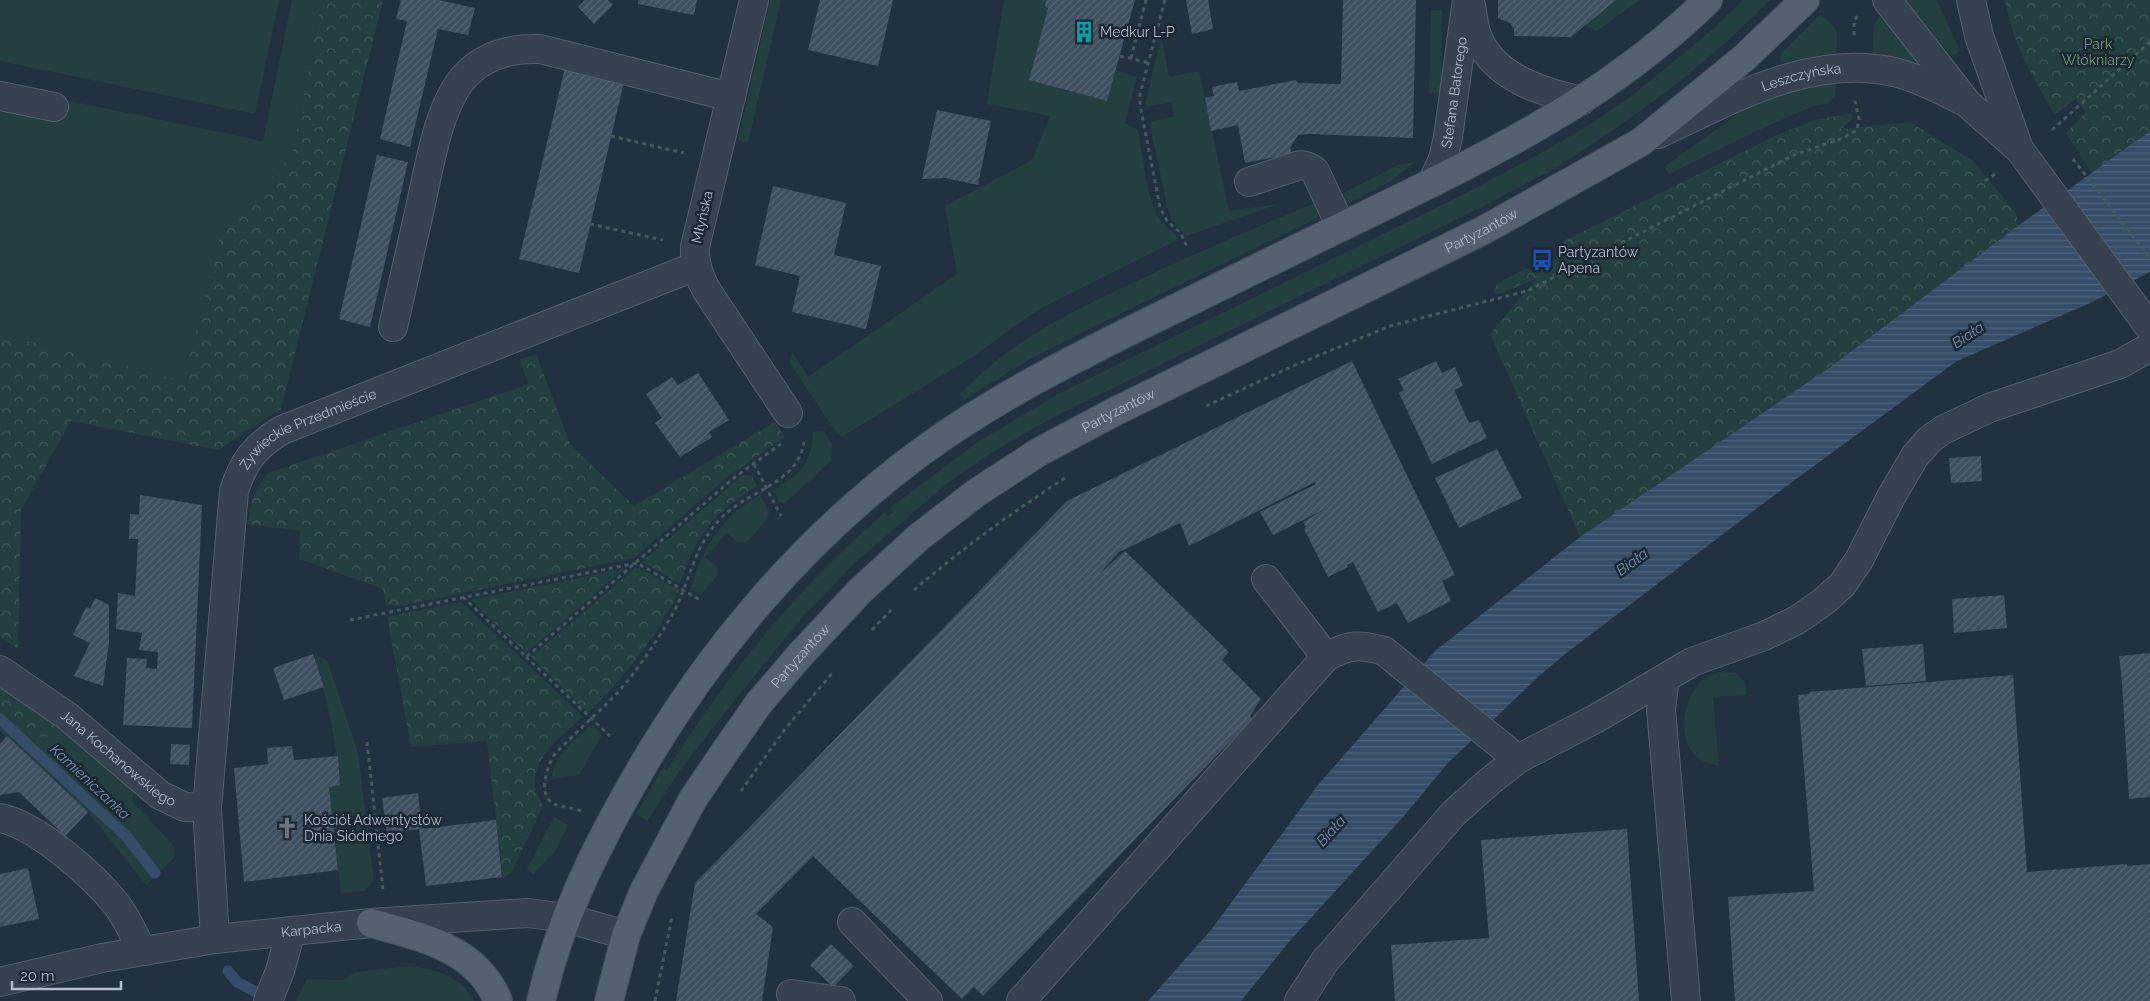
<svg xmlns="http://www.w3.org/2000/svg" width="2150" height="1001" viewBox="0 0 2150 1001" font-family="Raleway,sans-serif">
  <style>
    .grass { fill: #243f40 }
    .forest { fill: url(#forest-crowns) }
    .water { fill: url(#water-rules) }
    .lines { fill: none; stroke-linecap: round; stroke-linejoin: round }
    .stream { stroke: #354d68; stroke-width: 11 }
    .building { fill: url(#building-hatch) }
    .minor-casing { stroke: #55606d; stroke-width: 30 }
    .major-casing { stroke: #434e5b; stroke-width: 30 }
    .path { stroke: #425c5d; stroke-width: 3; stroke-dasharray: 4 4; stroke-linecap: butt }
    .minor { stroke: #36424f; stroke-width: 28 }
    .major { stroke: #54616f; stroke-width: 28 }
    .labels { text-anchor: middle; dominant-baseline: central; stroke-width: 5; stroke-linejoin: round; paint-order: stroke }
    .poi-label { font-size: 14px; fill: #b3bdca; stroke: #1c2734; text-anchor: start }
    .park-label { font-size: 14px; fill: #689d71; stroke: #1c2734 }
    .street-label { font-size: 14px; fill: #b3bdca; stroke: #1c2734 }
    .water-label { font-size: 15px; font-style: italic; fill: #7090b0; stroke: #1c2734 }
  </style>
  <defs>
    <pattern id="forest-crowns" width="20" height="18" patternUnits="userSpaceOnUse" patternTransform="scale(1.25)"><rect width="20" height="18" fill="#243f40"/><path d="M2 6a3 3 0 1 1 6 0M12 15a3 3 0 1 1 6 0" fill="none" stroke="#41595a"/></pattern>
    <pattern id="water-rules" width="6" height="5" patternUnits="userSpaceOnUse" patternTransform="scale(1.25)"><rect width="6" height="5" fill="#354d68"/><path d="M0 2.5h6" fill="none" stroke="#50657c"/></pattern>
    <pattern id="building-hatch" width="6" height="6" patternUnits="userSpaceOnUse" patternTransform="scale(1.25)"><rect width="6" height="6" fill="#3e4f5f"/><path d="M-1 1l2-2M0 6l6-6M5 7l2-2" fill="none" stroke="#586675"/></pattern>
  </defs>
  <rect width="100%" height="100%" fill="#22313f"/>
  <g class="grass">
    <polygon points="0,0 279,0 255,114 0,61"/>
    <polygon points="292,0 322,0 292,155 221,233 183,382 0,334 0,105 65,100 263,141"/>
    <polygon points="770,0 781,0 748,143 738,140"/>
    <path d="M1004,0h42l-1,7 3,1 -19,72 78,21 8,-31 22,7 -12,46 13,7c5,26 8,63 20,87 5,9 15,13 21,22l-128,64 -25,15 -52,38 -131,80 -6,-2 -47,-71 2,-11 16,25 149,-103 -12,-68 87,-46 18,-44 -63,-12z"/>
    <polygon points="1616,0 1640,0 1597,31 1585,25"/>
    <path d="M1743,0h27c-63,65 -137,119 -213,167 -23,13 -48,25 -71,38l-430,211 -65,37 -42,29 -91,78 -51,52 -78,95 -51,66 -31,48 -11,-7 27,-46 4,2c63,-100 129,-180 218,-258l3,4 5,-4 -3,-4 89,-67 81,-48 404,-199 79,-42 49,-29 42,-29 79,-65z"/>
    <polygon points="1905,0 1937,0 1959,49 1958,54 1951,55"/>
    <polygon points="1431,10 1442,10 1441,93 1429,93"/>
    <path d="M1820,14c19,15 18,18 16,41l-20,1 -34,7 -2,-1 1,-8z"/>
    <polygon points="1881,14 1919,61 1916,66 1872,57 1874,25"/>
    <polygon points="1161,35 1169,77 1199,71 1229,211 1279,204 1186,236 1172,220 1168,210 1150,126 1152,121 1174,116 1171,102 1148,107 1145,105"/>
    <polygon points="1836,81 1835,96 1827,104 1813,106 1761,129 1669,174 1664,167 1753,103 1781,91"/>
    <polygon points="1414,162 1391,181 1347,204 1339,195 1398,165"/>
    <path d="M1315,203l4,8 -2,7 -240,117 -54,28 -59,37 -4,-6c54,-56 112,-83 181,-115 57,-27 115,-52 174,-76z"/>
    <path d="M823,431l9,13 -1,17 -46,42 -6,-1 -6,-12c26,-14 39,-27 40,-58z"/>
    <path d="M760,495l9,16 -2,9 -20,22h-9l-11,-9 -22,24 12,10 1,8 -16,19 -12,-4c13,-43 30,-72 70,-95z"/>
    <path d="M313,654l14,6 31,93 16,127 -10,11 -23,2 -12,-106 11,-2c-4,-45 -13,-88 -27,-131z"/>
    <path d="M1719,672l16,1 10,9 2,13 -34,2 6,69c-12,-2 -22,-6 -29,-17 -12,-20 -4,-57 15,-71 4,-2 10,-4 14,-6z"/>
    <polygon points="8,717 45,740 58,726 118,775 134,792 132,801 174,846 175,857 146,885 88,812 0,731 0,724"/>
    <path d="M592,725l10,10 -23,40 -27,4c1,-24 23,-39 40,-54z"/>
    <polygon points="554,817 568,825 556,850 533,875 527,869"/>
    <path d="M408,966c25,2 54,10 66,35h-178l11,-22 36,1 13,-8z"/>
  </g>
  <g class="forest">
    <polygon points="322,0 383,0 281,409 218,450 71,421 21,510 18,649 0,636 0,334 183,381 221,233 292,155"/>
    <path d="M2005,0h145v131l-58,42 -26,-40 20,-21 -11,-13 -20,16c-22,-36 -43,-73 -50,-115z"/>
    <path d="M1853,113l-2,7 -10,9 69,-7 63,39 43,52 3,12 -190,143 -249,169 -90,-203 46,-55 -40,16 -2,-5 4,-7 27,-14h5l2,3c13,-4 22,-13 35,-19l-5,-11 215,-107 41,-16z"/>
    <path d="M536,354l34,90 64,62 141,-84 10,15 -54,37 -97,84 -235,48 -13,-1 -3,-16 -84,-30 1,-28 -52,-7c3,-23 5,-33 20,-51l261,-89 -10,-24z"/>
    <path d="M743,475l9,1 5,10c-45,28 -60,47 -77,98l-36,-21v-3z"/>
    <path d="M637,567l42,23c-19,42 -57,91 -91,123l-57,-56z"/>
    <polygon points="624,569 526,653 471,600"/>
    <path d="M461,602l122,115c-19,18 -51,38 -48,70 1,6 5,13 8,19l-32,67 -8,5 -16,-137 -76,6 -24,-130z"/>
    <polygon points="0,682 58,726 45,740 9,717 0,724"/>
  </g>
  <polygon class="water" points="2150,131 2150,272 2088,304 1957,361 1772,497 1565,654 1538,677 1447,764 1404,816 1288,943 1241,1001 1148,1001 1211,930 1318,785 1435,651 1580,537 1829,368 2019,225"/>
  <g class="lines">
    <g class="stream">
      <polyline points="0,719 127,837 155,873"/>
      <polyline points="228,971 237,982 269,999"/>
    </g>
  </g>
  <g class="building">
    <polygon points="401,0 439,0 475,8 468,35 438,29 410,147 380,139 407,21 396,19"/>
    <polygon points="585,0 608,0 613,5 594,24 578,7"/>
    <polygon points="638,0 697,0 694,15 638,4"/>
    <polygon points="820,0 893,0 878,66 808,50"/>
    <polygon points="1046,0 1135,0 1107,101 1029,80 1048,8 1045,7"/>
    <polygon points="1186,0 1208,0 1213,29 1192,34"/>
    <polygon points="1343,0 1416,0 1413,138 1310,134 1298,135 1290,148 1292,154 1245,163 1238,125 1211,131 1205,98 1214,96 1212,87 1237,82 1239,91 1296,80 1298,83 1341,84"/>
    <polygon points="1498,0 1616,0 1571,37 1514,36 1514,29 1510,23 1498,18"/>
    <polygon points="565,68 624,82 579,273 519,259"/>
    <polygon points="937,110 991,121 978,185 945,178 922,179"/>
    <polygon points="377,155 408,162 370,327 339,319"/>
    <polygon points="773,186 846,203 834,255 881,266 866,329 792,312 800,276 755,265"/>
    <polygon points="1352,361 1455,575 1442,581 1451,601 1408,623 1397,603 1378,612 1353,562 1347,565 1348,567 1328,577 1304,529 1306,527 1303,522 1327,508 1273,535 1260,512 1316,484 1315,482 1189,546 1180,523 1119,552 1098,575 1125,551 1229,652 1222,660 1261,699 1250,716 1252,719 983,996 974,987 962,999 813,856 756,914 773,927 762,1001 676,1001 695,883 1067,501"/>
    <polygon points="1436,361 1442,373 1455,367 1463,386 1454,390 1469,423 1479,420 1487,438 1432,464 1399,393 1404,390 1398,379"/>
    <polygon points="698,373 729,420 709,432 712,437 680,457 655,423 662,418 646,394 672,377 678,385"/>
    <polygon points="1497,449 1522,498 1459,528 1435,478"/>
    <polygon points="1981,456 1982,481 1951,483 1949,458"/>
    <polygon points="140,495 202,505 192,728 123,725 127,658 147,659 146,668 157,669 158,652 139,650 142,633 116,629 118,593 135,596 138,539 129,539 130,514 139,515"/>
    <polygon points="2004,595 2007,628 1954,633 1952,599"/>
    <polygon points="95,598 109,605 109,643 103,686 74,676 90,643 73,635 86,607 90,609"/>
    <polygon points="1923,644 1926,681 1866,686 1862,649"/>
    <polygon points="2150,653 2150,797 2129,799 2122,682 2119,656"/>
    <polygon points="313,654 324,687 284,700 273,668"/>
    <polygon points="2013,675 2027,872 2127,864 2127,866 2150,864 2150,1001 1735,1001 1728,897 1814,891 1798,695 1810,694 1809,692"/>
    <polygon points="7,736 88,812 65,836 19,792 0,795 0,744"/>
    <polygon points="171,744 190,745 189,765 170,764"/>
    <polygon points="292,746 294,760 338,756 340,785 329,787 338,870 244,882 234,768 268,764 267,748"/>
    <polygon points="418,793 422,829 496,820 502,877 426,886 419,829 387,833 382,798"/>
    <polygon points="1627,829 1639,1001 1395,1001 1391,945 1489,938 1481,840"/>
    <polygon points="28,868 39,919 0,927 0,874"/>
    <polygon points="831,944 854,966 833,987 810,965"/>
  </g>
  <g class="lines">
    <g class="minor-casing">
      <g id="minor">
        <path d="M754,0l-59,247c-1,16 4,30 12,44l81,122"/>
        <polyline points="1887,0 1968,104 2020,150 2150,328"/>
        <polyline points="1971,0 1979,36 2018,146"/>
        <path d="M1471,6c2,11 3,24 8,34 18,39 64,52 102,61"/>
        <polyline points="0,96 54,107"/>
        <path id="s1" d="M1658,134c74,-34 152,-81 236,-62 24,6 46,17 67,28"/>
        <path d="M1249,182l48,-16c7,-2 12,1 18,5l26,56"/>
        <path id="s2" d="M1432,183l11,-24 5,-22 19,-137"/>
        <path d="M393,327c9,-40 18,-79 27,-119 9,-39 18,-105 47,-134 20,-20 46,-26 73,-25l191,48"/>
        <polyline points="1266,579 1326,657"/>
        <path id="s3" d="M0,670l67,46 93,79 25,12 22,1"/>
        <path d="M0,818c36,7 93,57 116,86 11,14 18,31 26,47"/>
        <polyline points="852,922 928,1001"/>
        <path id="s4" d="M215,939l-8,-131 27,-317c9,-29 21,-45 48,-61l414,-164"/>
        <path id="s5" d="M0,982l102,-24 113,-19 156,-16 157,-10 38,5 60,17"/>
        <polyline points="791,994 841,1001"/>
        <polyline points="268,1001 280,971 291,931"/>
        <path d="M1021,1001l305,-344c24,-13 33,-13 58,-6l134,108 77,-40 70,-41"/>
        <polyline points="1299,1001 1325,961 1454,813 1490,781 1518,759"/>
        <polyline points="1686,1001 1661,709 1665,678 1692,662 1764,636 1797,620 1823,602 1842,585 1859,560 1891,497 1915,456 1930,439 1943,430 1989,408 2120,364 2150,347"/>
      </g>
    </g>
    <g class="major-casing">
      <g id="major">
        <path d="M371,923c50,14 106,25 127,78"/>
        <path d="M541,1001c18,-79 53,-150 93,-220 72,-127 169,-242 287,-329 71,-52 150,-92 229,-131 59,-29 119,-59 179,-88 136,-67 269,-125 379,-233"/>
        <path id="s6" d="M609,1001l17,-66 18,-44 49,-92 31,-46 35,-50 42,-49 59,-63 59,-54 57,-44 63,-41 75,-40 370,-182 157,-88 103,-84 61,-58"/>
      </g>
    </g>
    <g class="path">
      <polyline points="1165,0 1140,94 1140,105 1160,207 1167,221 1180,232 1188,249"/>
      <polyline points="1854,35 1854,21 1858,15"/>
      <polyline points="1120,56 1149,63"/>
      <polyline points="1131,58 1146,0"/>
      <polyline points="2052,130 2150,42"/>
      <polyline points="611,136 684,153"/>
      <polyline points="2073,159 2150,258"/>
      <polyline points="1985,181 1997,173"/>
      <polyline points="590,224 663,240"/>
      <polyline points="1206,406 1293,366 1390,326 1527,291 1794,155 1843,138 1857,130 1859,119 1855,101"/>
      <polyline points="754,464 781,516"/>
      <path d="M914,590c48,-41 98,-78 151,-112"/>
      <polyline points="463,597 526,657 735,477 781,444"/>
      <polyline points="350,620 637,563 700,600"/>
      <polyline points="872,630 892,609"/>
      <polyline points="526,657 610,736"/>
      <polyline points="367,742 383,890"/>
      <polyline points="741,791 785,729 834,671"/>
      <path d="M581,811c-8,-4 -21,-4 -27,-7 -17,-10 -7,-36 0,-49 22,-24 49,-45 70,-70 17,-20 32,-43 45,-65 23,-37 21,-71 54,-104 27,-26 75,-33 81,-74"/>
      <polyline points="655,1001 672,916"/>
    </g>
    <use href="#minor" class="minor"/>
    <use href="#major" class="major"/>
  </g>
  <defs>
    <g id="building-bare" transform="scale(1.725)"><path d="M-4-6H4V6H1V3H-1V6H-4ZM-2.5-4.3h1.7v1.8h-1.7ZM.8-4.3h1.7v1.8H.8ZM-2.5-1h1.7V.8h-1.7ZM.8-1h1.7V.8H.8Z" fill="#0f9aa8" stroke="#1c2734" stroke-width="2.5" paint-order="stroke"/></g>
    <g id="bus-bare" transform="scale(1.725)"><path d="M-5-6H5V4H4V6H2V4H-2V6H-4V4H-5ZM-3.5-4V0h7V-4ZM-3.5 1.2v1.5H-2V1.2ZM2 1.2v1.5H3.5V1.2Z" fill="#1a4fb4" stroke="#1c2734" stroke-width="2.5" paint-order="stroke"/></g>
    <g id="church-bare" transform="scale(1.725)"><path d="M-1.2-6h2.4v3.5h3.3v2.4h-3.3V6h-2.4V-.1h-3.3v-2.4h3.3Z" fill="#6b7280" stroke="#1c2734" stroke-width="2.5" paint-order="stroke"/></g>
  </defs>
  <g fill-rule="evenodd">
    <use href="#building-bare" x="1084" y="32"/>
    <use href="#bus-bare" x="1542" y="260"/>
    <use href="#church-bare" x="287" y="828"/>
  </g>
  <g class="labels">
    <g class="poi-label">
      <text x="1100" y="32">Medkur L-P</text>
      <text x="1558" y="252">Partyzantów<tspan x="1558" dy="16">Apena</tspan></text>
      <text x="304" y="820">Kościół Adwentystów<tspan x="304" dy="16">Dnia Siódmego</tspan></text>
    </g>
    <g class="park-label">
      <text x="2098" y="44">Park<tspan x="2098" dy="16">Włókniarzy</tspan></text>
    </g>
    <g class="street-label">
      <text stroke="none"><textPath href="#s1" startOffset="155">Leszczyńska</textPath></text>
      <text stroke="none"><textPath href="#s2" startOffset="94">Stefana Batorego</textPath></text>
      <text transform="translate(702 217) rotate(-77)">Młyńska</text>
      <text stroke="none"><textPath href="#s6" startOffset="1209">Partyzantów</textPath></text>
      <text stroke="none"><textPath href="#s6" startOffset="804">Partyzantów</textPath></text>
      <text stroke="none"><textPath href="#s4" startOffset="552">Żywieckie Przedmieście</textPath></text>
      <text stroke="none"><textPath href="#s6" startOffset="399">Partyzantów</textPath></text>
      <text stroke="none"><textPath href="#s3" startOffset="148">Jana Kochanowskiego</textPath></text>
      <text stroke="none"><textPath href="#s5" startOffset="316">Karpacka</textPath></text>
    </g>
    <g class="water-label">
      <text transform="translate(1968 335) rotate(-34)">Biała</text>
      <text transform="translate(1632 562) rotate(-36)">Biała</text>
      <text transform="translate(90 782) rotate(43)">Kamieniczanka</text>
      <text transform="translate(1331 831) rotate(-48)">Biała</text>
    </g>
  </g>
  <path d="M12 981v8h109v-8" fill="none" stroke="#b3bdca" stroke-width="2.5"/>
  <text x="20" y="981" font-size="15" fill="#b3bdca" stroke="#1c2734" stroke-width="4" paint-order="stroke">20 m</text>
</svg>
